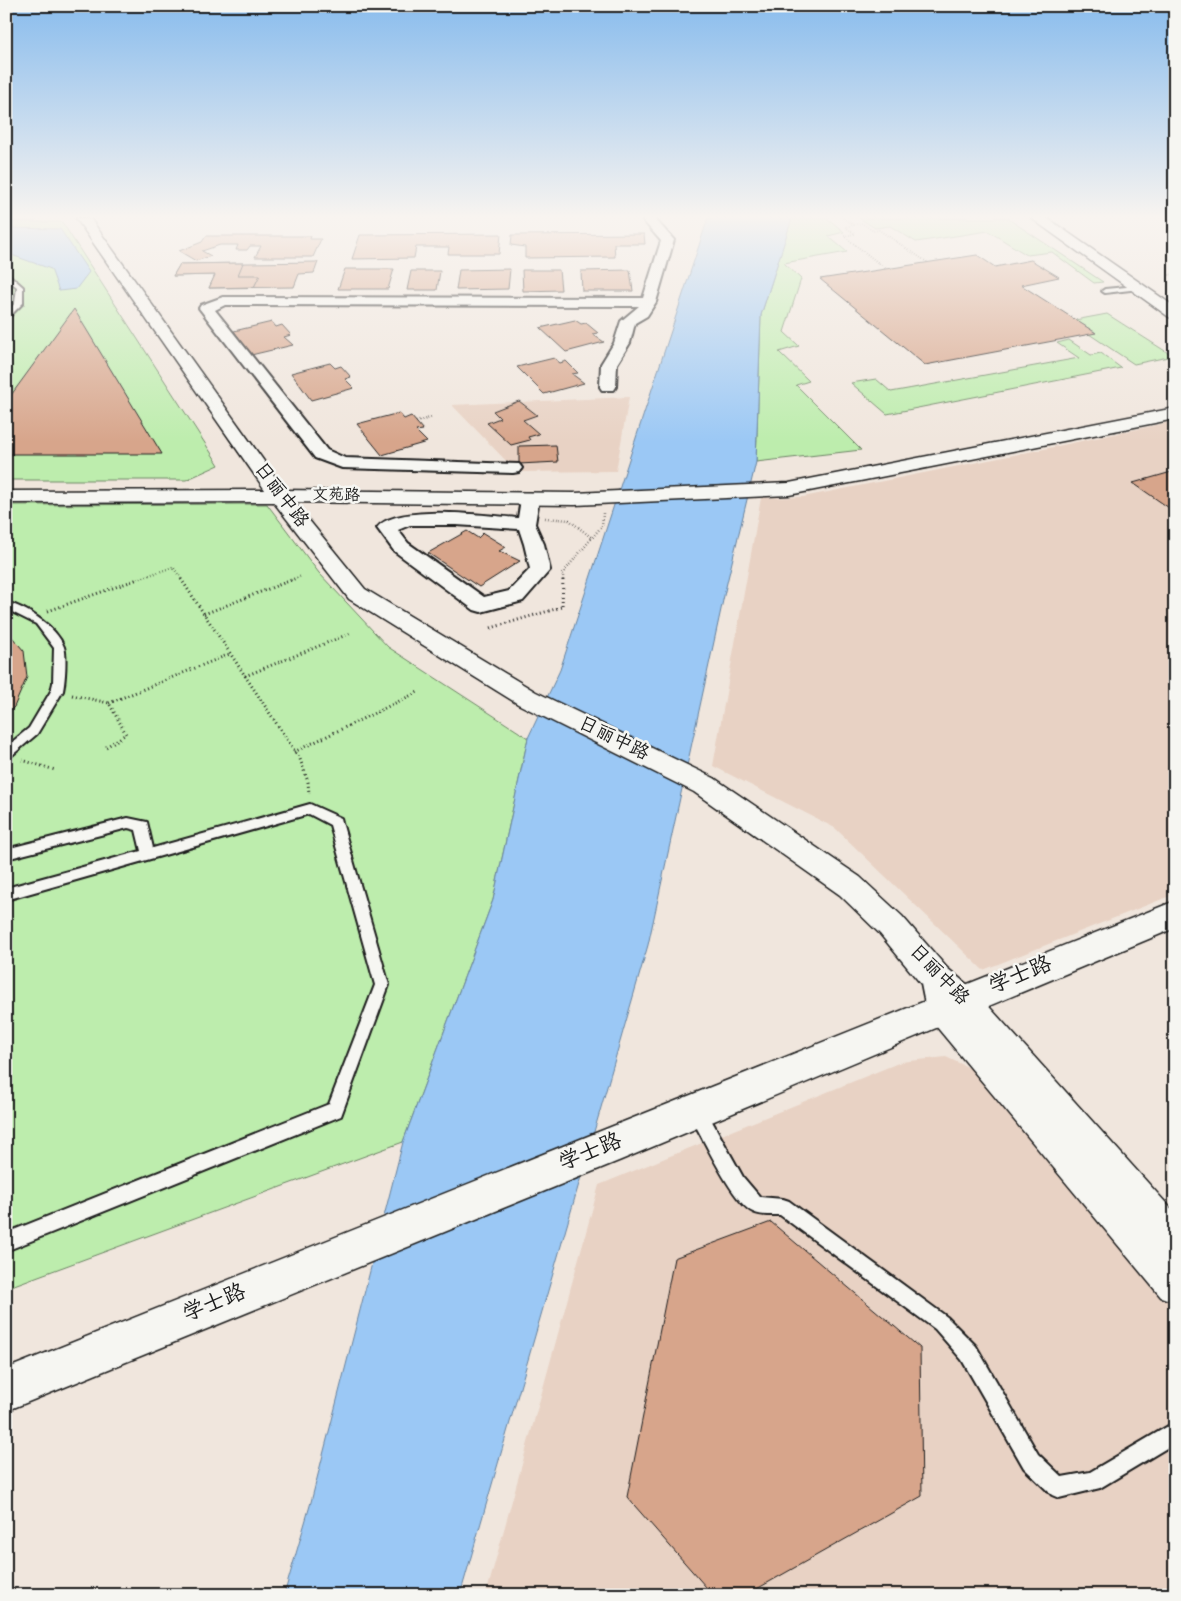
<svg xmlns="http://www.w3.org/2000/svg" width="1181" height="1601" viewBox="0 0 1181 1601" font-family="'Gochi Hand','LXGW WenKai TC',sans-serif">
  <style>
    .built { fill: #e8d2c4 }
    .green { fill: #bdedad; stroke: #6c8464 }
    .water { fill: #9bc8f5; stroke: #68839e }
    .building { fill: #d7a58b; stroke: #1c1c1c }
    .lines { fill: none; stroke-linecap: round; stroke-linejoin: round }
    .service-casing { stroke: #1c1c1c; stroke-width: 4 }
    .minor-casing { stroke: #1c1c1c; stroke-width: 4 }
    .tertiary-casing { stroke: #1c1c1c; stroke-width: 3 }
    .secondary-casing { stroke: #1c1c1c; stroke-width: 3 }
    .path-far2 { stroke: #1c1c1c; stroke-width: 2; stroke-dasharray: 0.5 2; stroke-linecap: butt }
    .path-far1 { stroke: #1c1c1c; stroke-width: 2.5; stroke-dasharray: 0.5 2.5; stroke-linecap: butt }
    .path { stroke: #1c1c1c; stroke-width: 3; stroke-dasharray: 1 3; stroke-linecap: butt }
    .service { fill: #f6f6f2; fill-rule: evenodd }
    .minor { fill: #f6f6f2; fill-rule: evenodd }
    .tertiary { fill: #f6f6f2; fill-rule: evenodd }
    .secondary { fill: #f6f6f2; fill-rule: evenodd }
    .labels { text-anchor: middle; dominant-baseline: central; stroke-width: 5; stroke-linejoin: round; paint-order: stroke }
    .far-street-label { font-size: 16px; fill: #1c1c1c; stroke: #f6f6f2 }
    .street-label { font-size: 19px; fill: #1c1c1c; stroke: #f6f6f2 }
    .near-street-label { font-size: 22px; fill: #1c1c1c; stroke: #f6f6f2 }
  </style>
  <rect width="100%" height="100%" fill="#f0e6dd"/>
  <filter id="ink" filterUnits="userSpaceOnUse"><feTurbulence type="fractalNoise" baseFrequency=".02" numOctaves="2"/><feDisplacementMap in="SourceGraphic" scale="10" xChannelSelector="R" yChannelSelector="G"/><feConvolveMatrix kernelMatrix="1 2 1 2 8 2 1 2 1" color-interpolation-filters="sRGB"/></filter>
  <g filter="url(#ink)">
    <g class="built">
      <polygon points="629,397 616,471 515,472 513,468 452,405"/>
      <polygon points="1175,421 1175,894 983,970 835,828 713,766 761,498 803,497 1044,449"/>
      <polygon points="946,1057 987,1076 1175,1305 1175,1595 486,1595 599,1185 901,1062"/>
    </g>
    <g class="green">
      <polygon points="792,218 827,218 844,232 828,236 847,252 784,263 801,279 784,332 799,346 779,352 809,381 796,385 861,450 756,462 761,315"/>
      <polygon points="859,218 1007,218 1103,282 1094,283 1052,252 1027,255 988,231 916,242 890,226 875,228"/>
      <polygon points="6,222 62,222 219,465 186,480 6,480"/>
      <polygon points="1107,314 1173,356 1134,364 1089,334 1095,332 1075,320"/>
      <polygon points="1069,340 1091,355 1101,353 1121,368 887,414 851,383 876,379 891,392 1079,358 1057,343"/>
      <polygon points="267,504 319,573 388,647 528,738 493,900 403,1142 6,1288 6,505"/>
    </g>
    <g class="water">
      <polygon points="708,218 792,218 761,315 756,462 725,591 648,945 460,1595 284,1595 311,1502 403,1142 493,900 528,738 560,670"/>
      <polygon points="6,228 60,229 89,272 76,289 59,291 51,269 6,253"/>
    </g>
    <g class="building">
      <polygon points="1171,218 1175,218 1175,239 1172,237 1168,220"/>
      <polygon points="501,234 499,254 448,254 449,247 416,247 414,258 352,259 360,235"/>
      <polygon points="644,234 645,244 614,244 615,257 525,258 525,247 511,245 512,235"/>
      <polygon points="206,236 311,236 310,239 321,239 313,257 255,257 261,246 250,246 247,250 236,250 238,245 220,245 202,251 211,256 196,261 179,251 202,242"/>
      <polygon points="977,255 995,267 1031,260 1059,277 1021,285 1096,333 925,365 820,279"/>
      <polygon points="318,262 314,273 299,274 294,287 209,288 215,275 173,276 180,264"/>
      <polygon points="243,263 238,275 260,275 254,287 209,288 215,275 173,276 180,264"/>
      <polygon points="345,269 394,269 388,289 338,289"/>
      <polygon points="510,269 508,289 456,290 459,270"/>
      <polygon points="522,270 559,270 561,290 523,291"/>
      <polygon points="630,270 633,291 582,291 581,271"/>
      <polygon points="411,271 440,271 437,290 407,290"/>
      <polygon points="74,309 162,454 6,454 6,402"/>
      <polygon points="575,320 581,324 586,323 598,333 592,334 604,342 566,352 540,328"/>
      <polygon points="272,322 276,327 282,325 291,335 284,337 293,345 251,355 234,331"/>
      <polygon points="554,358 560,363 566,361 578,373 572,374 584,383 544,394 517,367"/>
      <polygon points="330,363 335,368 341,366 351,377 345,379 354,388 311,400 291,373"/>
      <polygon points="519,401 537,415 523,420 539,434 528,437 530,440 511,445 487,423 500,418 493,411"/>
      <polygon points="399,413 404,419 411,416 423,430 416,431 427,442 382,455 357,424"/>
      <polygon points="556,445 558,462 519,464 519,446"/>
      <polygon points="1175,471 1175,512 1133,483"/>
      <polygon points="467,531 478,538 483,533 506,547 499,551 520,561 479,587 428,553"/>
      <polygon points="6,630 24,651 27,677 14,707 6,715"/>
      <polygon points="771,1222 920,1348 922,1496 746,1595 713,1595 627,1497 674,1258"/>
    </g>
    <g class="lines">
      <g class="service-casing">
        <g id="service">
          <polygon points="6,272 23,287 23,303 6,320 6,313 15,303 17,287 6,278"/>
          <polygon points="1137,286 1139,287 1139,289 1105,293 1102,291 1105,289"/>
          <path d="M6,602c21,6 50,24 58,45 3,9 1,35 -1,44l-26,43 -27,23 -4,1v-11l23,-19 22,-37 2,-8 1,-35 -18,-24 -30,-15z"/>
          <polygon points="310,804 341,818 342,822 389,985 341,1116 6,1251 6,1233 329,1104 375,985 330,825 309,814 6,900 6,888 141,851 136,830 128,828 6,859 6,849 128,818 147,822 153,848"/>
          <path d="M697,1103l6,2 40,72 17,20 23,2 6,2 158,116 29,29 62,108 24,23 28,-5 85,-50v21l-75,45 -41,10 -7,-3 -28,-27 -62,-108 -27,-31 -155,-114c-8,0 -20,1 -27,-3 -20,-9 -50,-74 -62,-95l-2,-6 2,-6z"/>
        </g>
      </g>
      <g class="minor-casing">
        <g id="minor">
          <polygon points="641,218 654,218 674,240 656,302 647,316 635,323 630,343 617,364 616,387 614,390 602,390 600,387 601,364 614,343 621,321 639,306 225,305 215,310 327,450 345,458 519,464 522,468 519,472 513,473 342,468 315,458 199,308 201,305 223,297 643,298 661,241"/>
          <path d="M530,493l7,2 2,4 -4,25 9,20 6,26 -27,31 -42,11 -7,-2 -80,-59 -17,-23c18,-25 112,-12 141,-10l3,-19 2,-4zM410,525h46l63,4 5,15 6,25 -21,22 -25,6 -76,-54 -10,-13z"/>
        </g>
      </g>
      <g class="tertiary-casing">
        <g id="tertiary">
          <polygon points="1031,218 1047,218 1175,307 1175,319 1169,317"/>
          <polygon points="1175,408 1175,419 789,495 575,505 279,502 6,503 6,491 279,490 575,493 789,483"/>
          <polygon points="1175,901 1175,928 621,1160 6,1411 6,1369"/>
        </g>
      </g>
      <g class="secondary-casing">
        <polygon id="secondary" points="76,218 90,218 286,492 365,589 536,692 714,778 860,877 902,916 947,968 974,990 1175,1213 1175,1302 1161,1297 931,1020 926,1009 921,984 880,934 840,895 694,792 518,704 349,599 272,500"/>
      </g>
      <g class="path-far2">
        <polyline points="843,218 854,225 845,227 855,234 844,236 886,269"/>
        <polyline points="854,225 862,223 873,231 879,230 927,262"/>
        <polyline points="1169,275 1175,274"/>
      </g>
      <g class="path-far1">
        <polyline points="416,422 433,417"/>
        <polyline points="545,518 569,520 592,538"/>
        <polyline points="562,574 602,526 603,513"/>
        <polyline points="135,580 173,567 182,580"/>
        <polyline points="291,580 302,576"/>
        <polyline points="563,580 563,575"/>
      </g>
      <g class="path">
        <polyline points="181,579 300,759 308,782 309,794"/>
        <polyline points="48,611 138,579"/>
        <polyline points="204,614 294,579"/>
        <polyline points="491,628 562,607 563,579"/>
        <polyline points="245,676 351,633"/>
        <polyline points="72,695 109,703 126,734 106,747"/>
        <polyline points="109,703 230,654"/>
        <polyline points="294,752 418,692"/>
        <polyline points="22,760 55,770"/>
      </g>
      <use href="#service" class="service"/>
      <use href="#minor" class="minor"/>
      <use href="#tertiary" class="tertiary"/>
      <use href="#secondary" class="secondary"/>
    </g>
  </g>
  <linearGradient id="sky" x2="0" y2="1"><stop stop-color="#89bced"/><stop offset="0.49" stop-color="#f8f4f0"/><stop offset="1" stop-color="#f8f4f0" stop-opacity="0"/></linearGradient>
  <rect width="1181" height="442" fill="url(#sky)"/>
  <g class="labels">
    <g class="far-street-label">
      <text transform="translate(336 497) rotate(1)">文苑路</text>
    </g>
    <g class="street-label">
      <text transform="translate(280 496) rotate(53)">日丽中路</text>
      <text transform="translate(613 740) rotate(26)">日丽中路</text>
      <text transform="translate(938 976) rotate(46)">日丽中路</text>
    </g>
    <g class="near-street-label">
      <text transform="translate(1021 977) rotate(-22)">学士路</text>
      <text transform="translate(591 1154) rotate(-22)">学士路</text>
      <text transform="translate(215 1305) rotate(-22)">学士路</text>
    </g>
  </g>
  <rect width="1181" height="1601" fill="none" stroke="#f6f6f2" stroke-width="25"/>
  <rect x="12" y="12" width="1156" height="1576" fill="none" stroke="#1c1c1c" stroke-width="2" filter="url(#ink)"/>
</svg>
